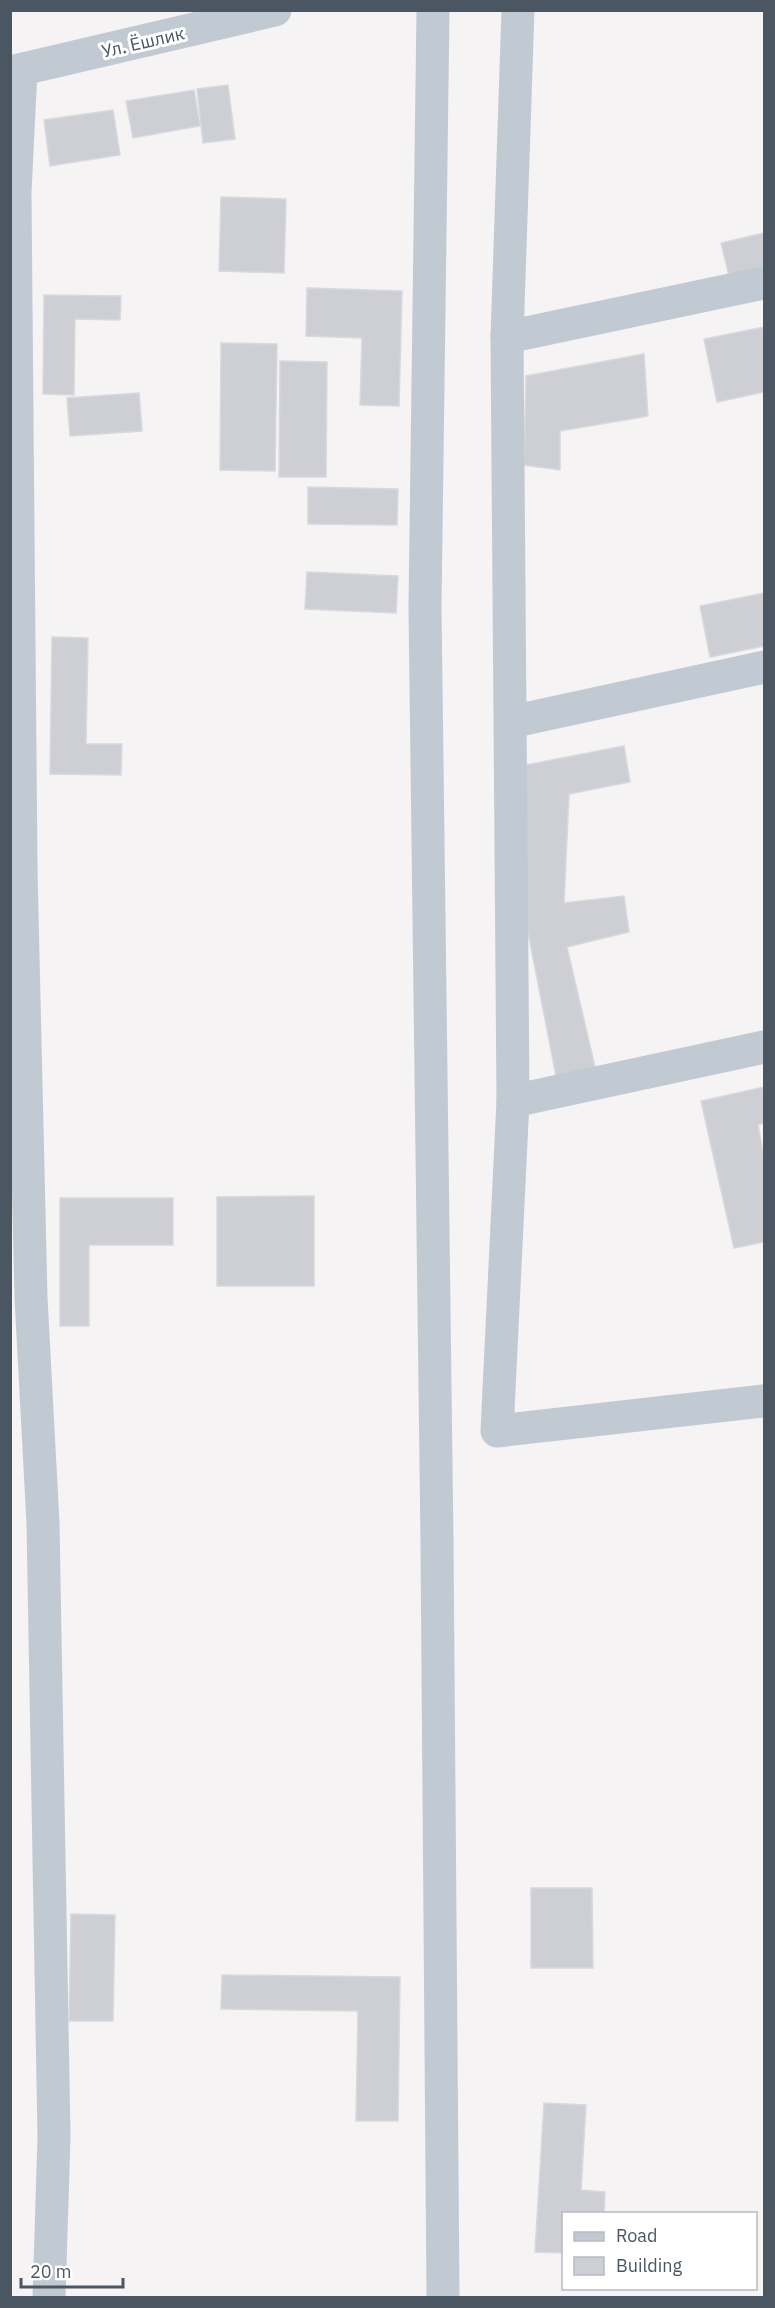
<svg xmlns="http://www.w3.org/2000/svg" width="775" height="2308" viewBox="0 0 775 2308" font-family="'IBM Plex Sans',sans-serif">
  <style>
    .building { fill: #cdcfd5; stroke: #d7d9de; stroke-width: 1.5 }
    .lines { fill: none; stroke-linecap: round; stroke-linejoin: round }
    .minor { stroke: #c1cad2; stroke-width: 33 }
    .labels { text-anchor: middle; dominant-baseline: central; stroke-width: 6; stroke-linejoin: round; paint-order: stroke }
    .street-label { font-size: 18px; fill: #4a5661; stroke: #fff }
  </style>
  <rect width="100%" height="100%" fill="#f5f3f3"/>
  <g class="building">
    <polygon points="228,85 235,139 203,143 197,89"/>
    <polygon points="194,90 200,126 133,138 126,101"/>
    <polygon points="113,110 120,155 50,166 44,120"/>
    <polygon points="221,197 286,199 284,273 219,271"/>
    <polygon points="764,233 764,267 729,276 721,243"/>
    <polygon points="307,288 402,291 399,406 360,405 362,338 306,336"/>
    <polygon points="44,295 121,296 120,320 75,319 74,395 43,394"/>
    <polygon points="764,327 764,392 717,402 704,339"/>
    <polygon points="221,343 277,344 275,471 220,470"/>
    <polygon points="644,354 648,416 560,431 560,470 524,465 526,376"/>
    <polygon points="280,361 327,362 326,477 279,477"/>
    <polygon points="139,393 142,431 70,436 67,398"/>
    <polygon points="308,487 398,489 397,525 308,524"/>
    <polygon points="307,572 398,576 396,613 305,609"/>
    <polygon points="764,593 764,646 710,657 700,606"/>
    <polygon points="52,637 88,638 86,744 122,744 121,775 50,774"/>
    <polygon points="624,746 630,782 569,794 564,903 624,896 629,932 567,947 596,1071 556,1076 527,927 521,766"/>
    <polygon points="764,1087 764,1123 758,1125 764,1157 764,1242 734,1248 701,1101"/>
    <polygon points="314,1196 314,1286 217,1286 217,1197"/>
    <polygon points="60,1198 173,1198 173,1245 89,1245 89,1326 60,1326"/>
    <polygon points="531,1888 592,1888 593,1968 531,1968"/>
    <polygon points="71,1914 115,1915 113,2021 69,2021"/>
    <polygon points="222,1975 400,1977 398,2121 356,2121 358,2011 221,2009"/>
    <polygon points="544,2103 586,2105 581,2190 605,2192 604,2214 564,2214 564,2253 535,2252"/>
  </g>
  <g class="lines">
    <g class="minor">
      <polyline points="433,10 425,607 437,1542 443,2298"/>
      <polyline points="518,10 507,337 513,1101 497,1431 764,1401"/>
      <polyline points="21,70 15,192 21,870 31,1298 43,1523 54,2137 49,2298"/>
      <polyline points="10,72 275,10"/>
      <polyline points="507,337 764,283"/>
      <polyline points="511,722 764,667"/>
      <polyline points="513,1101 764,1047"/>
    </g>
  </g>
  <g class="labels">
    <g class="street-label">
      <text transform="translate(143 42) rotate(-13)">Ул. Ёшлик</text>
    </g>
  </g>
  <rect width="775" height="2308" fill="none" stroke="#4a5661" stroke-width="24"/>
  <rect x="562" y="2212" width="195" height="78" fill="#ffffff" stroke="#b7bbc0" stroke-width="1.5"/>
  <rect x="574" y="2232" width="30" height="9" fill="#c1cad2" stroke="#b7bbc0" stroke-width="1.5"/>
  <text x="616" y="2242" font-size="18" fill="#4a5661">Road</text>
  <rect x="574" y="2257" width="30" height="18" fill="#cdcfd5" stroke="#b7bbc0" stroke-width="1.5"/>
  <text x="616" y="2272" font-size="18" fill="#4a5661">Building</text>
  <path d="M21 2278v9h102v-9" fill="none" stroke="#4a5661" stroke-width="3"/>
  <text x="30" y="2278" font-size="18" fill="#4a5661" stroke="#ffffff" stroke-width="4.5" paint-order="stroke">20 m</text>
</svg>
